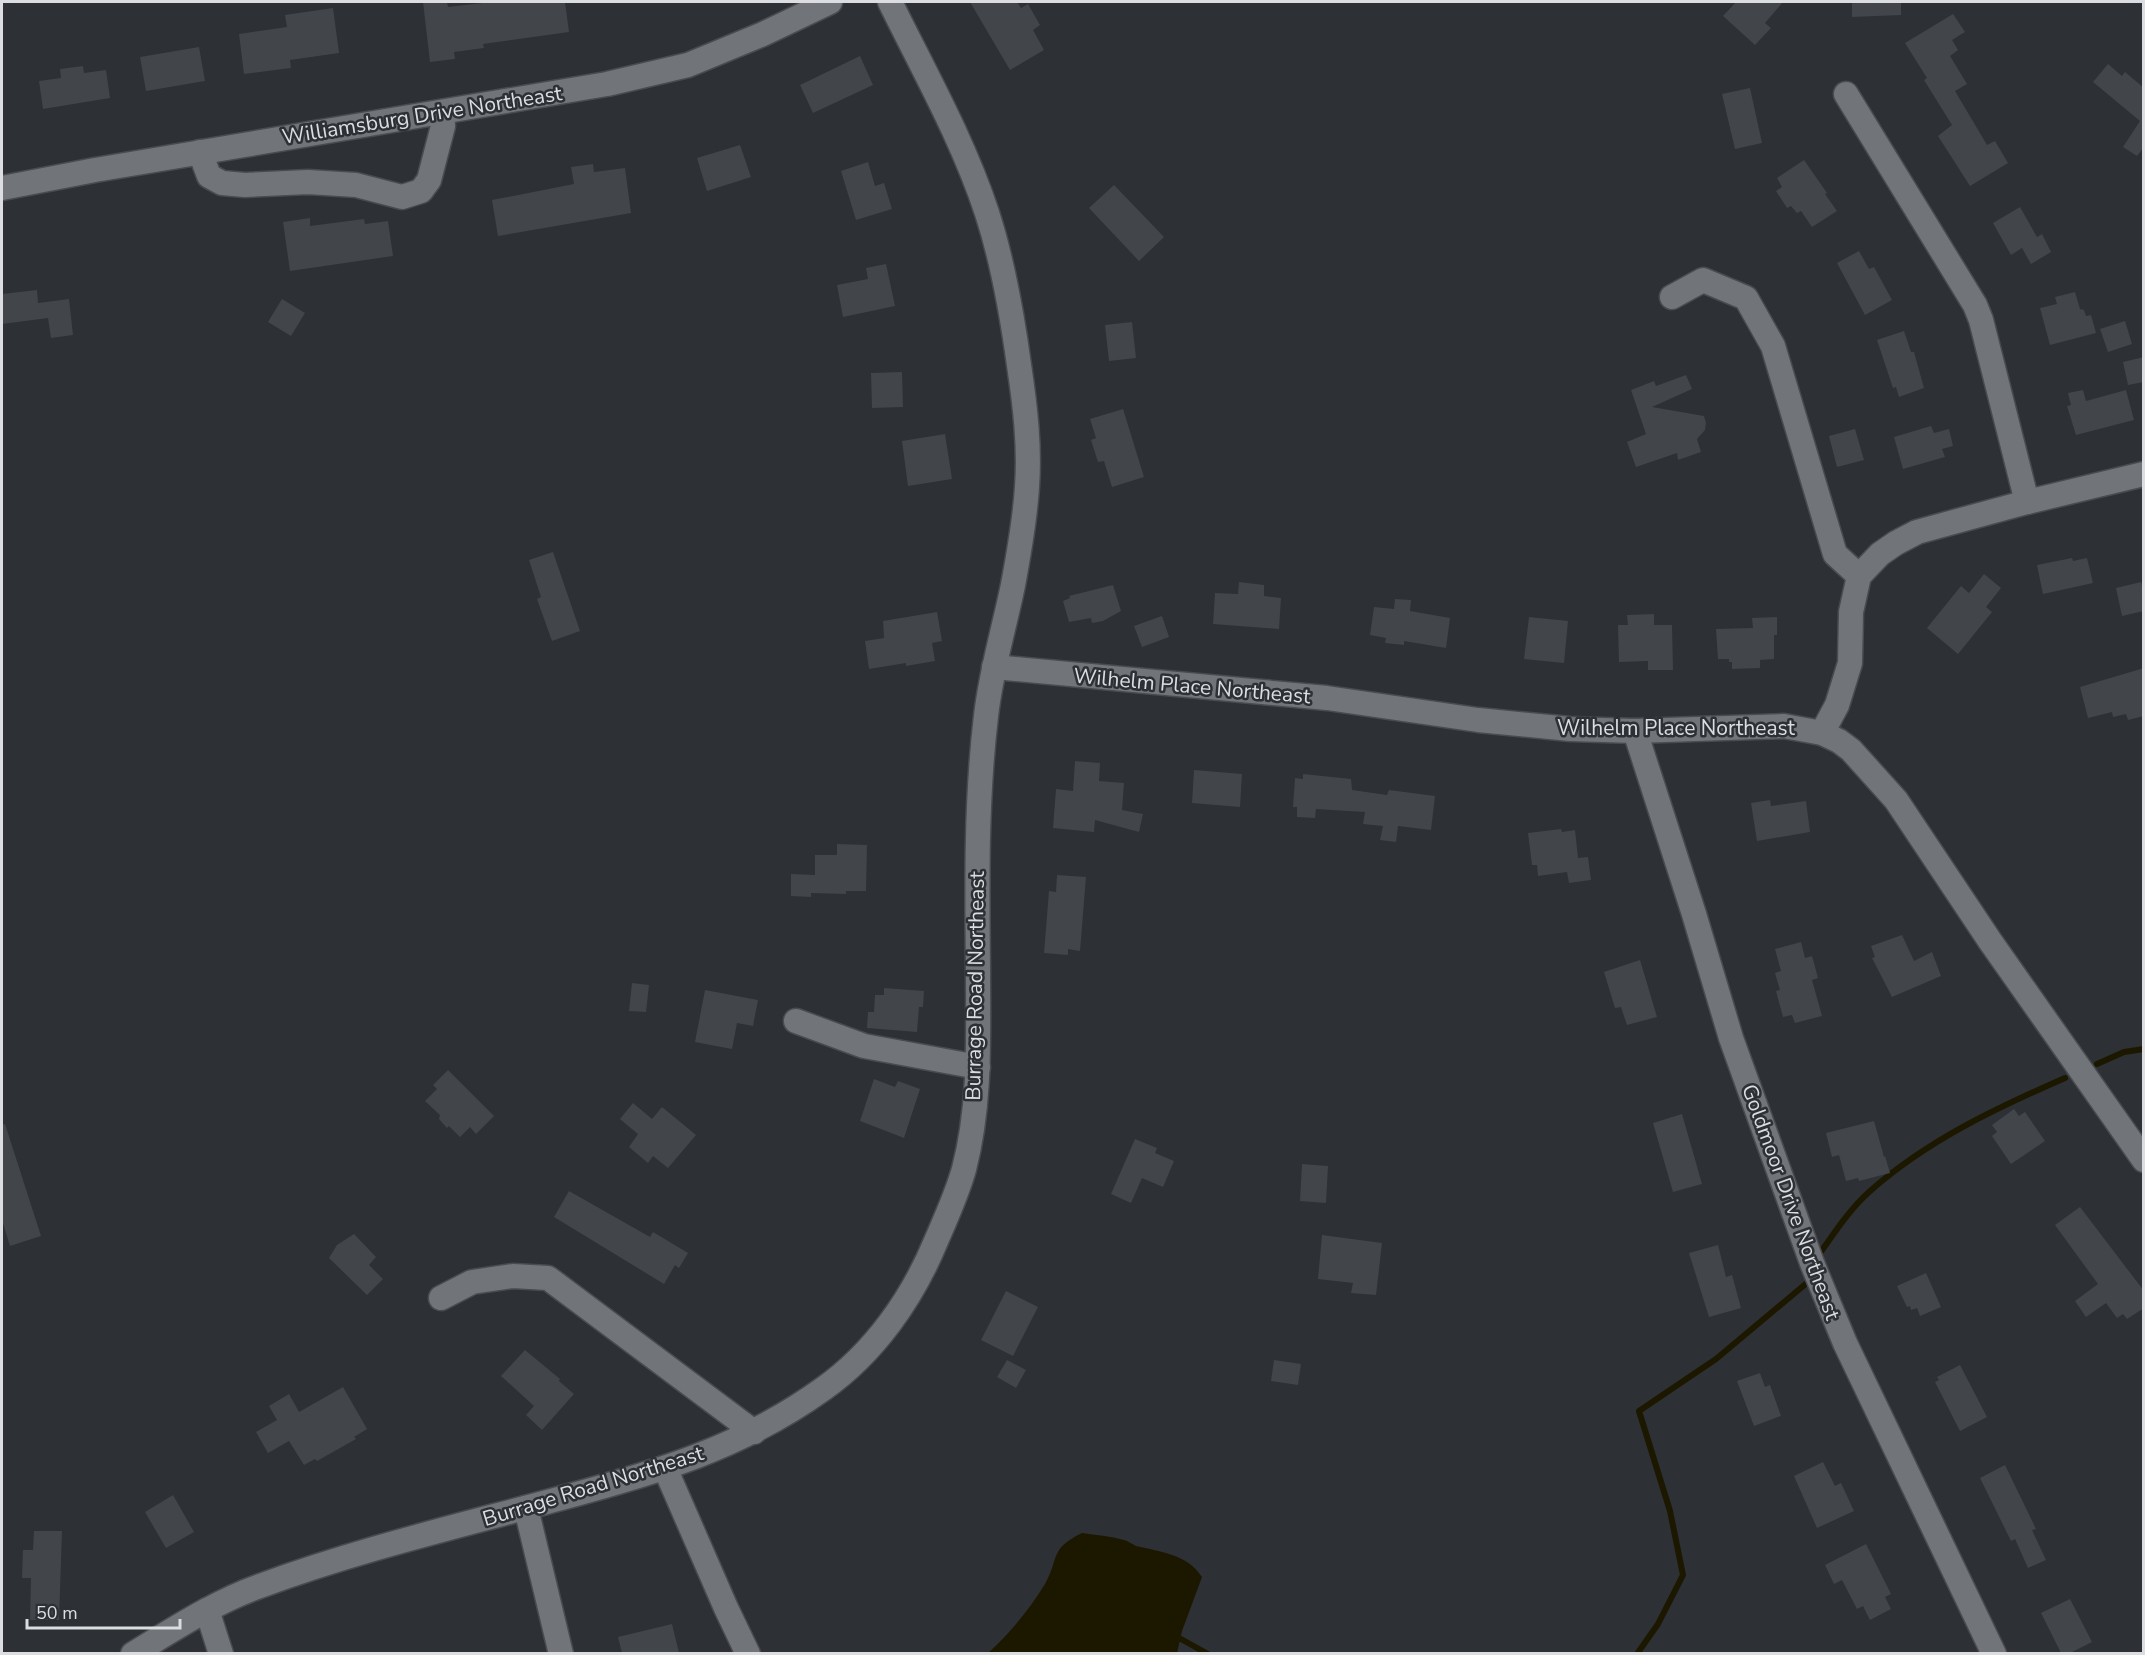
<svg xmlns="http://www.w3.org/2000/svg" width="2145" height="1655" viewBox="0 0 2145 1655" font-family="'Nunito Sans',sans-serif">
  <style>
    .water { fill: #1c1800 }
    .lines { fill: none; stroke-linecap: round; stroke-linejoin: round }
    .stream { stroke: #1c1800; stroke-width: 6 }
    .building { fill: #42454a }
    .minor-casing { stroke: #494b4f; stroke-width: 27 }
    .minor { stroke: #717579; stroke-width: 24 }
    .labels { text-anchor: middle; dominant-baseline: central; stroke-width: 5; stroke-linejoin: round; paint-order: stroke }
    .street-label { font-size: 21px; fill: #dbdde0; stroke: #2d3034 }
  </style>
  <rect width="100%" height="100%" fill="#2d3034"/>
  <path class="water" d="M1082,1533c14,2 28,3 42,7 4,1 8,4 12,6 25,6 51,8 66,31l-20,54 -5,22h-189c22,-20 41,-43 57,-69 15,-26 3,-34 37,-51z"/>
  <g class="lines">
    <g class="stream">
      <polyline points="2097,1064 2124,1052 2144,1049"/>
      <path d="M1820,1253c15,-21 30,-44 49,-61 57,-51 127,-84 196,-114"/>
      <polyline points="1173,1639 1181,1639 1208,1654"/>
      <polyline points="1637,1654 1658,1624 1683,1575 1670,1511 1639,1411 1716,1359 1808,1282"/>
    </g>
  </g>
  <g class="building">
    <polygon points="423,2 447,2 448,7 491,2 565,2 569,32 483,44 484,48 454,52 455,59 430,62"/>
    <polygon points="970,2 1017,2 1021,8 1028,4 1040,25 1033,30 1044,50 1010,70"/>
    <polygon points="1736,2 1783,2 1765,23 1771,28 1755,45 1723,16"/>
    <polygon points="1852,2 1901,2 1901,15 1852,17"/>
    <polygon points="333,8 339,53 290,60 291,68 244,74 239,34 287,27 285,15"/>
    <polygon points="1953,14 1965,32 1952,40 1958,50 1950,56 1967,84 1955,91 1987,145 1995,141 2008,163 1970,186 1938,136 1952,125 1924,80 1927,78 1905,43"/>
    <polygon points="199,47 205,81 146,91 140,57"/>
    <polygon points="860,56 873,85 813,113 800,85"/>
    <polygon points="2108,64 2122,76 2125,72 2144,88 2144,147 2137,156 2123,147 2140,121 2093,82"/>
    <polygon points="83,66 84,73 106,70 110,98 43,109 39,81 61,78 60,69"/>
    <polygon points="1750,88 1762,143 1735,149 1722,94"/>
    <polygon points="740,145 751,177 707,191 697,158"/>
    <polygon points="1804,160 1827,193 1825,194 1837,211 1812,227 1801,211 1797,213 1791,206 1787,208 1776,191 1782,187 1777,178"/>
    <polygon points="868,162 875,186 884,183 892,209 856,220 841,171"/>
    <polygon points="593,164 594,172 625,168 631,213 498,236 492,200 574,184 571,167"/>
    <polygon points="1114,185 1164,237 1139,261 1089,208"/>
    <polygon points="2020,207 2037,237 2042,234 2051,252 2031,264 2022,248 2011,255 1993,223"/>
    <polygon points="310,218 310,226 364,219 365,224 388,221 393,256 290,271 283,222"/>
    <polygon points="1859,251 1869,269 1874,267 1892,300 1865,315 1837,263"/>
    <polygon points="886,264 895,306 843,317 837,285 868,279 866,268"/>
    <polygon points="37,290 38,303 69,299 73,335 51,338 48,318 2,324 2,294"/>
    <polygon points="2075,292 2080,309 2084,310 2086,316 2091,315 2096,333 2050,345 2040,308 2057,304 2055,297"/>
    <polygon points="282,299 305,313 291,336 268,322"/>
    <polygon points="2125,321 2132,344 2108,352 2100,329"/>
    <polygon points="1132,322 1136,358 1109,361 1105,325"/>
    <polygon points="1904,331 1911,352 1914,352 1924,388 1899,397 1896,387 1893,388 1877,340"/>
    <polygon points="2144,357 2144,382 2128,385 2123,362"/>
    <polygon points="902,372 903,407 872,408 871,373"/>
    <polygon points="1686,375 1692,389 1652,407 1704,416 1706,423 1705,430 1697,439 1701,452 1678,460 1677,453 1636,467 1627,442 1646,434 1631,390 1654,381 1656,386"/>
    <polygon points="2083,390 2086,401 2126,390 2134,420 2076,435 2067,406 2071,405 2068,393"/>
    <polygon points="1123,409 1144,477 1112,487 1104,461 1098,462 1091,440 1096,438 1090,419"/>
    <polygon points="1931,426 1934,433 1949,429 1953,446 1942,449 1945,457 1903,469 1894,437"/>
    <polygon points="1855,429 1864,460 1837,467 1829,436"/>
    <polygon points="945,434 952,479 908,486 902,441"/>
    <polygon points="553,552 580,631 552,641 537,599 541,597 529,560"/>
    <polygon points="2072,558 2073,561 2087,558 2093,583 2043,594 2037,565"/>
    <polygon points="1984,574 2001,588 1986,607 1992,612 1958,654 1927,628 1961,586 1969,593"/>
    <polygon points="1239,582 1264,585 1264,596 1281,598 1279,629 1213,624 1215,593 1238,594"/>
    <polygon points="2141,582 2144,594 2144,611 2122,616 2116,588"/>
    <polygon points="1113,585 1121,611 1103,621 1092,623 1091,618 1069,622 1063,601 1070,598 1069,596"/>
    <polygon points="1395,599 1411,600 1410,611 1450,618 1446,648 1404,641 1404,645 1385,643 1386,638 1370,635 1374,607 1394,609"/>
    <polygon points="937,612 942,641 932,643 935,661 906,666 906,663 869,669 865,641 884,638 883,621"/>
    <polygon points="1654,614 1654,625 1672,625 1673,670 1648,670 1648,661 1619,662 1618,625 1628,625 1627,615"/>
    <polygon points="1162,616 1169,637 1142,647 1134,626"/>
    <polygon points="1529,617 1568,621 1564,663 1524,659"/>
    <polygon points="1777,617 1777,635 1774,635 1774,659 1760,660 1760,668 1732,669 1732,662 1729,662 1729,659 1718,659 1716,629 1753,628 1752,618"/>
    <polygon points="2144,668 2144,716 2128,720 2126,714 2113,717 2112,712 2088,718 2080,687"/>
    <polygon points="1075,761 1100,763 1099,781 1124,783 1122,810 1143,814 1139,832 1095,820 1094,832 1053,828 1056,789 1073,791"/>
    <polygon points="1194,770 1242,774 1240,807 1192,803"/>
    <polygon points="1303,774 1351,779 1352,790 1387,795 1389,790 1435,796 1431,830 1398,826 1396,842 1380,840 1383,826 1363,824 1365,812 1316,809 1315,818 1297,817 1297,807 1293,807 1295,778 1303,779"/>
    <polygon points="1770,800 1771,806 1806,801 1810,832 1757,841 1751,803"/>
    <polygon points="1561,829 1562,832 1575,830 1578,858 1588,857 1591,880 1569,883 1567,872 1538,876 1537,865 1532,865 1528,833"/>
    <polygon points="837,844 867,845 866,891 846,891 846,894 811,893 811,897 791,896 791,874 815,875 815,855 837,855"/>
    <polygon points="1057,875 1086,877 1080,951 1068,949 1068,955 1044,953 1049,891 1056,892"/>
    <polygon points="1902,935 1914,961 1932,952 1941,976 1892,997 1872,958 1875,957 1871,946"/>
    <polygon points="1801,942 1805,958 1812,956 1818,978 1812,980 1822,1016 1795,1023 1792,1015 1783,1017 1776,991 1780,990 1775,973 1781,971 1775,949"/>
    <polygon points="1640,960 1657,1017 1627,1025 1621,1007 1615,1008 1604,972"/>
    <polygon points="632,983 649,985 646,1012 629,1011"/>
    <polygon points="884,988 924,991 923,1007 919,1007 917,1032 867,1028 868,1012 874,1012 875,995 884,995"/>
    <polygon points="705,990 758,1000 753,1026 737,1023 732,1049 695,1042"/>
    <polygon points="448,1070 494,1116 476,1134 470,1127 460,1137 449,1126 447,1128 439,1119 440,1115 425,1101 437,1089 433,1085"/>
    <polygon points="874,1079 895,1087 898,1081 920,1089 904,1138 860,1121"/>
    <polygon points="633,1103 652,1119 662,1107 696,1135 668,1168 653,1156 648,1163 629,1147 638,1134 620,1119"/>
    <polygon points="2014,1109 2019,1116 2025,1112 2045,1141 2011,1164 1992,1136 1997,1132 1992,1125"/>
    <polygon points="1682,1114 1702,1184 1673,1192 1653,1123"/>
    <polygon points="1874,1121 1884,1157 1885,1156 1890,1173 1859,1181 1858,1178 1846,1181 1839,1155 1832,1157 1826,1133"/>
    <polygon points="5,1124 41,1236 10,1246 2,1220 2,1125"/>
    <polygon points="1135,1139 1157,1148 1155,1153 1174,1161 1163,1187 1142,1178 1131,1203 1111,1194"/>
    <polygon points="1302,1164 1328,1166 1326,1203 1300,1201"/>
    <polygon points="569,1191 650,1237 653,1232 688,1253 679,1268 675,1265 664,1284 554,1217"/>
    <polygon points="2080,1207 2144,1291 2144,1308 2127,1319 2123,1314 2117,1318 2106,1303 2086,1317 2075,1301 2098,1284 2055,1225"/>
    <polygon points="354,1234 376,1257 369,1265 383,1279 367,1295 329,1258 337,1245"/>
    <polygon points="1322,1235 1382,1243 1376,1295 1351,1293 1353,1283 1318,1279"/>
    <polygon points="1718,1245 1726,1277 1732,1275 1741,1308 1709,1317 1689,1253"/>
    <polygon points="1926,1273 1941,1307 1920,1316 1917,1308 1911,1310 1910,1306 1907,1307 1897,1286"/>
    <polygon points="1006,1291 1038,1307 1013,1356 981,1340"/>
    <polygon points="525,1350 560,1379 559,1381 574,1394 542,1430 526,1415 534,1406 501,1376"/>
    <polygon points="1007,1360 1026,1370 1016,1388 997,1377"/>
    <polygon points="1274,1360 1301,1364 1298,1385 1271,1381"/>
    <polygon points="1960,1365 1987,1417 1960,1431 1935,1382 1939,1380 1937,1377"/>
    <polygon points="1760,1373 1765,1387 1770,1385 1781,1416 1754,1426 1737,1381"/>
    <polygon points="343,1387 367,1429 354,1437 356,1439 317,1461 315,1459 304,1465 289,1441 268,1453 256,1432 277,1420 269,1406 289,1394 299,1412"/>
    <polygon points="1823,1462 1835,1486 1841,1483 1854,1511 1817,1528 1794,1476"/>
    <polygon points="2005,1465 2036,1529 2032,1530 2046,1560 2028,1568 2015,1539 2011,1541 1980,1478"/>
    <polygon points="173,1495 194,1532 166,1548 145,1512"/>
    <polygon points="34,1531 62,1531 59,1620 30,1620 31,1578 22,1578 23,1550 33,1550"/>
    <polygon points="1866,1544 1891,1594 1885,1597 1891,1609 1870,1620 1863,1606 1857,1609 1842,1580 1834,1584 1825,1565"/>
    <polygon points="2070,1599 2092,1642 2070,1653 2061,1653 2041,1613"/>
    <polygon points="672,1624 679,1653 622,1653 618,1637"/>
  </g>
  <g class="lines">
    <g class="minor-casing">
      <g id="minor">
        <polyline points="1846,94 1975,305 1981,320 2027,502"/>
        <polyline points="200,152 209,176 222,183 245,185 308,182 356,185 402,197 421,191 429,180 443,126 442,112"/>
        <polyline points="2,188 95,170 607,84 688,65 763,34 830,2"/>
        <polyline points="1672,297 1703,280 1746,298 1773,346 1835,554 1859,576"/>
        <polyline points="994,667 1327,698 1478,720 1570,729 1635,731 1784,726 1822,733 1839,741 1851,750 1896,800 1990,941 2144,1160"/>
        <polyline points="1635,731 1694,914 1731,1038 1812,1263 1845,1343 1994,1654"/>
        <polyline points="1822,733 1837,705 1850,663 1851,612 1859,576 1880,554 1896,543 1917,532 2027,502 2144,474"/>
        <polyline points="796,1021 864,1046 978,1067"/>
        <polyline points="441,1298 472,1282 513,1276 548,1278 754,1432"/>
        <polyline points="665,1468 726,1608 748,1654"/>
        <polyline points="526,1508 561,1654"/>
        <polyline points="207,1610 221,1654"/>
        <path d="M133,1654c41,-25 82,-52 127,-68 97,-36 199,-60 298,-87 97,-26 183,-51 265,-110 51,-36 89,-90 113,-148 10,-23 21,-47 28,-72 17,-65 14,-133 14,-199 -1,-85 -2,-170 8,-254 5,-45 18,-87 27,-131 6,-32 12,-66 14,-98 3,-41 -2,-82 -8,-122 -7,-51 -16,-103 -32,-152 -24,-73 -63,-142 -97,-211"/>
      </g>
    </g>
    <use href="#minor" class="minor"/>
  </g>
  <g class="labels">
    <g class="street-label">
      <text transform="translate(422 115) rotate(-9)">Williamsburg Drive Northeast</text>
      <text transform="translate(1192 686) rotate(5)">Wilhelm Place Northeast</text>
      <text x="1676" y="728">Wilhelm Place Northeast</text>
      <text transform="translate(975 986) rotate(-89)">Burrage Road Northeast</text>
      <text transform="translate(1791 1202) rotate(70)">Goldmoor Drive Northeast</text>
      <text transform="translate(593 1486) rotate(-17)">Burrage Road Northeast</text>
    </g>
  </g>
  <rect width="2145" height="1655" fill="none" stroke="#dbdde0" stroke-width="6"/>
  <path d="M27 1619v9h153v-9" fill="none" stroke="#dbdde0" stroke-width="3"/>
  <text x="36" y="1619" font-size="18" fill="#dbdde0" stroke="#2d3034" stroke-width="4.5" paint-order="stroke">50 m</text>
</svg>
